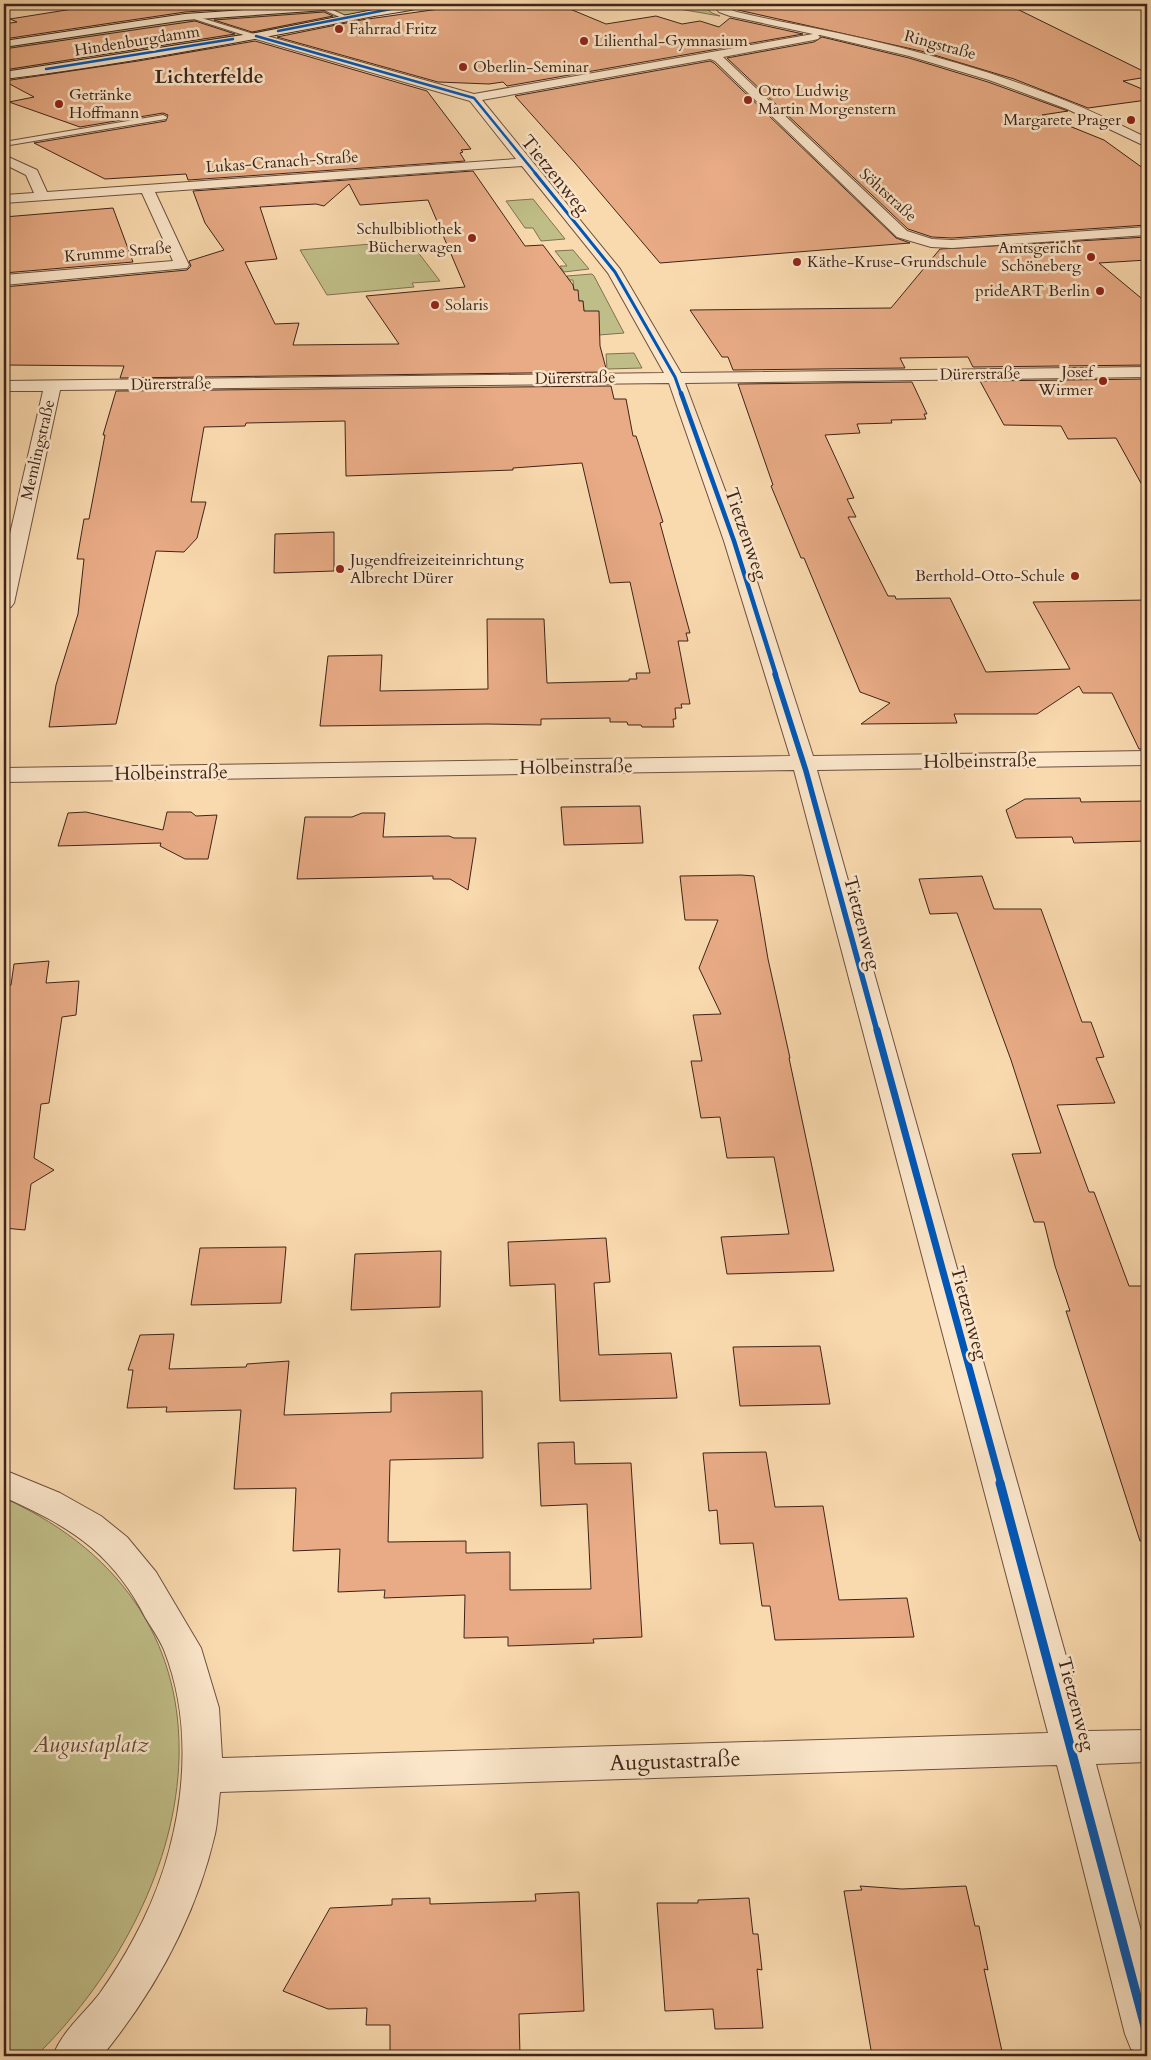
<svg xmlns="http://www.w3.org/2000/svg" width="1151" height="2060" font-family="Cardo,serif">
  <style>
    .green { fill: #c0be88; stroke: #7f7151 }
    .building { fill: #e8ab85; stroke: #3e241a; fill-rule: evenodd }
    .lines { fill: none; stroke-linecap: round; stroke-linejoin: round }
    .service-casing { stroke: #6d513f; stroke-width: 2 }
    .minor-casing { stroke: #6d513f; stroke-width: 2 }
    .secondary-casing { stroke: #3e241a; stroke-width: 2 }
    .service { fill: #fbe6ca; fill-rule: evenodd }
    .minor { fill: #fbe6ca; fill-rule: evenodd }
    .secondary { fill: #fbe6ca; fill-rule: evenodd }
    .cycleway-far5-casing { stroke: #fbe6ca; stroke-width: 4 }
    .cycleway-far4-casing { stroke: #fbe6ca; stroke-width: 5 }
    .cycleway-far3-casing { stroke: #fbe6ca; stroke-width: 6 }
    .cycleway-far2-casing { stroke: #fbe6ca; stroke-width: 8 }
    .cycleway-far1-casing { stroke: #fbe6ca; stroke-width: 10 }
    .cycleway-casing { stroke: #fbe6ca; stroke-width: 12 }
    .cycleway-far5 { stroke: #0057b8; stroke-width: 2.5 }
    .cycleway-far4 { stroke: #0057b8; stroke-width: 3 }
    .cycleway-far3 { stroke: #0057b8; stroke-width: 4.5 }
    .cycleway-far2 { stroke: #0057b8; stroke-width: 5.5 }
    .cycleway-far1 { stroke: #0057b8; stroke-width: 7 }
    .cycleway { stroke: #0057b8; stroke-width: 9 }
    .poi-dot { fill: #8f2418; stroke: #fbe6ca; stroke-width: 2 }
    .labels { text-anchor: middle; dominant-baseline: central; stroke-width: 5; stroke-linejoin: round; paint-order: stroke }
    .far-poi-label { font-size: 16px; fill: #3e241a; stroke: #fbe6ca; text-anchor: start }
    .far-street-label { font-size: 16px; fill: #3e241a; stroke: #fbe6ca }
    .street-label { font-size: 19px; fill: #3e241a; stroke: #fbe6ca }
    .far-district-label { font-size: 20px; font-weight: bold; fill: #3e241a; stroke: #fbe6ca }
    .near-park-label { font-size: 22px; font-style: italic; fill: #5e4a36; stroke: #fbe6ca }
    .near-street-label { font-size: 22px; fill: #3e241a; stroke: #fbe6ca }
  </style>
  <rect width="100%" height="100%" fill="#f9d9ae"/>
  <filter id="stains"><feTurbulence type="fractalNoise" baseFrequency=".004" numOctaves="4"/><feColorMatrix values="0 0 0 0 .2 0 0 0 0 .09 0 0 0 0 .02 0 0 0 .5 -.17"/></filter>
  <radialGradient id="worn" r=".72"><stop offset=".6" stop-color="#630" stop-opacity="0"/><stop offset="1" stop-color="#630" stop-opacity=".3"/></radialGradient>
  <path class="green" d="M395 4H409L257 32 4 73V47L174 21Z
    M650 4H701L712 13 720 16Z
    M533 199 565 239 541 241 533 228H525L506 201Z
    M383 243 388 249 414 247 440 281 412 283 414 287 327 295 300 250Z
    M573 250 589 269 564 272 560 266H567L555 251Z
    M592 274 594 276 624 333 599 335 584 311 583 301H579L574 290 573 280H569L567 276Z
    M634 353 642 368 607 369 606 354Z
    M4 1498C259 1613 205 1890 36 2056H4Z"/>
  <path class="building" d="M104 4H311L185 12 4 39V24L17 22 10 19Z
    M509 4H558L606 24 656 16 682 24 700 21 719 27 730 18 803 34 507 86 503 82 489 84 438 82 277 37 361 20 439 9Z
    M746 4H915L917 7 1011 6 1147 73V77L1123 81 1147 91V100L1088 108 1014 79 921 51 738 10Z
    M324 12 333 16 252 32 214 20Z
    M195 21 235 34 4 70V49Z
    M822 37 909 58 988 82 1068 111 1042 115 1104 140 1147 171V225L952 238 932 237 908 229 727 58 814 42Z
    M255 41 427 91 471 149 461 150 463 152 460 153 465 161 188 180 186 174 105 179 34 143 166 121 168 115 163 113 80 127 9 102 34 97 4 81 138 61Z
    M710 61 714 63 896 238 910 243 660 263 575 163 515 96Z
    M473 171 525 246 543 245 573 285 574 290H578L579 301H583L584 311H599L600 346 607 372 120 378 124 366 4 365V287L187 270 191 266 189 261 224 250 205 223 193 191ZM349 184 360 205 428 200 465 287 366 296 399 344 293 345 299 323 275 324 245 262 277 259 260 207 316 204 324 206Z
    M113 208 133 262 4 273V217Z
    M1147 237V260L1099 263 1147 303V365L973 367 968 357 900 358 905 368 733 370 728 357H722L690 310 891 308 940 249Z
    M1147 379V494L1116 438 1068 439 1061 426 1004 425 980 381Z
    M912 382 927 414H924L926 419 891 420 892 423 857 424 860 433 825 435 854 498 847 499 856 517H848L888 596H895L896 599 950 598 986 672 1070 669 1033 602 1147 600V749H1139L1112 693H1083L1079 686 1037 714H954L957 723 861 724 890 703 860 692 804 558H801L771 486 773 485 738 384Z
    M611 386 614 399H626L633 436H636L638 442 663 522 660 523 690 633H686L688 641H678L690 704H681L682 708H675L676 719H673L674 727H642L641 725H628L627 722H610V718L541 719V725L487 724 320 726 328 656 382 655 380 691 488 689 487 619H544L547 683 629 681V679H637L636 673H650L630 582 610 583 582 463 513 468V470L346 476 345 421 246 423 245 426 204 427 191 502H206L197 538 184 552 156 551 116 724 49 727 56 685 78 614 84 559H77L84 519H89L105 435H103L116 391Z
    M334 532V571L274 573 275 534Z
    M1080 798 1081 802 1147 801V841L1074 843 1072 837 1016 838 1006 810 1025 799Z
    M640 806 643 843 564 845 561 807Z
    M86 812 163 830 167 812H191L196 816 217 815 208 859H185L160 846 161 843 58 846 68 813Z
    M362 813H385L383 837 449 836 454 838H476L468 890 450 879H433V876L297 879 305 817H352Z
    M741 875 754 876 768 959 790 1058H789L834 1271 727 1274 721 1237 789 1234 774 1157 727 1158 720 1117 701 1118 691 1061H702L693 1015 721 1014 699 968 718 920H685L680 876Z
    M982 876 994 909H1041L1082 1022H1091L1104 1057 1096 1058 1115 1103 1057 1105 1089 1192H1094L1129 1286H1147V1540L1140 1541 1066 1311H1070L1055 1266 1044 1222H1034L1012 1154 1041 1153 1011 1060 957 913 930 914 919 879Z
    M49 961 46 983 79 981 76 1015 62 1017 49 1103 41 1104 34 1158 54 1170 31 1184 25 1230 4 1228V1014L8 986 11 985 14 964Z
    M606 1238 610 1282 594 1283 599 1355 671 1353 677 1398 560 1401 555 1284 510 1286 508 1242Z
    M286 1247 281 1303 191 1305 200 1248Z
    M441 1251 440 1307 351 1310 355 1254Z
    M174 1334 169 1369 246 1367 247 1364 289 1361 284 1415 391 1412V1393L482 1391 483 1458 390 1460 388 1542 466 1541V1553L510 1552V1590L591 1589 587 1504 541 1506 538 1443 574 1442 575 1464 631 1463 642 1637 593 1639 594 1643 508 1646V1637L464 1638 465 1595 384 1598 385 1590 338 1592 340 1549 293 1551 296 1488 234 1489 241 1410 166 1412 167 1407 127 1408 133 1370H128L140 1335Z
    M820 1346 830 1404 740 1406 733 1347Z
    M766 1452 775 1507 823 1506 839 1600 907 1598 914 1637 775 1640 770 1606H762L753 1543 720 1544 717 1510 709 1511 703 1453Z
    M860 1886 902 1889 966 1886 975 1926H979L988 1970 984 1969 1003 2056H872L844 1891 862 1890Z
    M579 1892 584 2011 519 2014 520 2056H390V2025H366L367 2008 328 2009 283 1991 330 1908 392 1905V1899L430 1898V1904L536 1901 535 1894Z
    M749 1898 753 1934H758L762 1970 757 1969 763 2028 715 2029 713 2009 665 2011 657 1903H698V1900Z"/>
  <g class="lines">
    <defs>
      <path id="service" d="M324 6 348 17 349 18 344 19 322 9 321 8Z
        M191 16H195L260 36 253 38 191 18Z
        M163 115 167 117 166 119 4 146V142Z"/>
      <path id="minor" d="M713 4C723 4 727 9 737 12 750 15 764 18 778 21 906 45 1031 78 1147 138V147L1067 109 989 80 909 56 820 35H818L820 37 818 39 814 40 723 57 907 231 932 239 952 240 1147 227V235L952 248 931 247 897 237 715 61 710 59 482 100 620 269 681 373 1147 367V377L685 383 744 541 813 756 1147 751V765L817 770 1087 1731 1147 1730V1762L1096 1764 1147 1953V2055L1131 2049 1125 2034 1057 1765 220 1792C218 1806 218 1821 215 1834 196 1916 155 1991 102 2056H53C62 2031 84 2014 100 1993 112 1976 124 1957 134 1938 180 1854 200 1741 164 1650 159 1638 151 1627 145 1617 132 1591 114 1567 92 1548 66 1526 35 1511 4 1497V1470L60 1493 101 1516 127 1537 156 1572 201 1648 219 1708 222 1758 1048 1733 794 770 4 782V768L790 756 724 541 669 383 60 390 14 603 11 607 4 609V560L43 391H4V381L664 373 608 273 522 166 155 192 189 265 187 268 4 285V275L173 261 142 193 4 203V195L34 193 26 175 4 164V155L37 170 47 192 516 159 470 101 252 38 250 36 256 33 260 34 474 94 813 34 730 16 719 12Z"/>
      <path id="secondary" d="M404 4H432C427 9 370 16 359 19 241 42 123 64 4 79V72L256 33Z
        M321 5 325 6 326 8 325 10 185 20 4 47V41L185 14Z"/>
    </defs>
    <use href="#service" class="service-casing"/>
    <use href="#minor" class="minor-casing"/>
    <use href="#secondary" class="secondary-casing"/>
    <use href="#service" class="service"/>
    <use href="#minor" class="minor"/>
    <use href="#secondary" class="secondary"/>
    <defs>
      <path id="cycleway-far5" d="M278 31 396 8 427 4
        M256 36 474 98 536 174
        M46 69 233 39"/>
      <path id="cycleway-far4" d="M535 173 615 272 675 377 681 394"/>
      <path id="cycleway-far3" d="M681 393 734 541 776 675"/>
      <path id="cycleway-far2" d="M775 674 806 771 877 1031"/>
      <path id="cycleway-far1" d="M877 1030 1001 1484"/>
      <path id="cycleway" d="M1000 1483 1147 2034"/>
    </defs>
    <use href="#cycleway-far5" class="cycleway-far5-casing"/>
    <use href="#cycleway-far4" class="cycleway-far4-casing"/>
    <use href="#cycleway-far3" class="cycleway-far3-casing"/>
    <use href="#cycleway-far2" class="cycleway-far2-casing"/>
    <use href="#cycleway-far1" class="cycleway-far1-casing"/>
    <use href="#cycleway" class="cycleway-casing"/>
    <use href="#cycleway-far5" class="cycleway-far5"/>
    <use href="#cycleway-far4" class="cycleway-far4"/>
    <use href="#cycleway-far3" class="cycleway-far3"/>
    <use href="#cycleway-far2" class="cycleway-far2"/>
    <use href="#cycleway-far1" class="cycleway-far1"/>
    <use href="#cycleway" class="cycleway"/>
  </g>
  <g class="poi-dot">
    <circle cx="339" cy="29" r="5"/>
    <circle cx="584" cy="41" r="5"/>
    <circle cx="463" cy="67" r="5"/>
    <circle cx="748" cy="100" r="5"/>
    <circle cx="59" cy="104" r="5"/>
    <circle cx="1131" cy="120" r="5"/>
    <circle cx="472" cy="238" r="5"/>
    <circle cx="1091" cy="257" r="5"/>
    <circle cx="797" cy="262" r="5"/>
    <circle cx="1100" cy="291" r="5"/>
    <circle cx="435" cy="305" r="5"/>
    <circle cx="1103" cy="381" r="5"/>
    <circle cx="340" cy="569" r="5"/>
    <circle cx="1075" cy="576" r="5"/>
  </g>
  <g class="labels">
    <g class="far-poi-label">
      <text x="349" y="29">Fahrrad Fritz</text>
      <text x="594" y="41">Lilienthal-Gymnasium</text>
      <text x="473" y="67">Oberlin-Seminar</text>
      <text x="758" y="91">Otto Ludwig<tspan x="758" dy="18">Martin Morgenstern</tspan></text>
      <text x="69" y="95">Getränke<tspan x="69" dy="18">Hoffmann</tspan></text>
      <text x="1121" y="120" text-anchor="end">Margarete Prager</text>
      <text x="462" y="229" text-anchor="end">Schulbibliothek<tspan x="462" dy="18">Bücherwagen</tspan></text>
      <text x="1081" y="248" text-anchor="end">Amtsgericht<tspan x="1081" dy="18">Schöneberg</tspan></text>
      <text x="807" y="262">Käthe-Kruse-Grundschule</text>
      <text x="1090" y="291" text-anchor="end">prideART Berlin</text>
      <text x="445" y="305">Solaris</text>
      <text x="1093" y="372" text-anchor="end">Josef<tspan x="1093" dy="18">Wirmer</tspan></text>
      <text x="350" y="560">Jugendfreizeiteinrichtung<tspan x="350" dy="18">Albrecht Dürer</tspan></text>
      <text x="1065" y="576" text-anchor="end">Berthold-Otto-Schule</text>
    </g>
    <g class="far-street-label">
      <text transform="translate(137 41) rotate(-9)">Hindenburgdamm</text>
      <text transform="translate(940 45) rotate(15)">Ringstraße</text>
      <text transform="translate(282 162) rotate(-4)">Lukas-Cranach-Straße</text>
      <text transform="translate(888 195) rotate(42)">Söhtstraße</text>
      <text transform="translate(118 252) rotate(-5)">Krumme Straße</text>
      <text transform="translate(980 374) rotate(-1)">Dürerstraße</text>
      <text transform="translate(575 378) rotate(-1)">Dürerstraße</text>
      <text transform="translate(171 384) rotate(-1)">Dürerstraße</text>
      <text transform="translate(38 450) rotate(-77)">Memlingstraße</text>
    </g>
    <g class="street-label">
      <text transform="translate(555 175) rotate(51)">Tietzenweg</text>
      <text transform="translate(746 534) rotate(71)">Tietzenweg</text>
      <text transform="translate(980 761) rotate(-1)">Holbeinstraße</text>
      <text transform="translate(576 767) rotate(-1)">Holbeinstraße</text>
      <text transform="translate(171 773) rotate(-1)">Holbeinstraße</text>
      <text transform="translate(862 923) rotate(75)">Tietzenweg</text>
      <text transform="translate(969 1313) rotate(75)">Tietzenweg</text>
      <text transform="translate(1076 1704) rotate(75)">Tietzenweg</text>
    </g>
    <g class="far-district-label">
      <text x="209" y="76">Lichterfelde</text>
    </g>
    <g class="near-park-label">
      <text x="91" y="1745">Augustaplatz</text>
    </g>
    <g class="near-street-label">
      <text transform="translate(675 1761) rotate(-2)">Augustastraße</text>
    </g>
  </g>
  <rect width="1151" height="2060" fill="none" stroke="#f9d9ae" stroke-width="20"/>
  <rect x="5" y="5" width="1141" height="2050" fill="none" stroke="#3e241a" stroke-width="2.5"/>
  <rect x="10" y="10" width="1131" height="2040" fill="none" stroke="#3e241a"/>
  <rect width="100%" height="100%" filter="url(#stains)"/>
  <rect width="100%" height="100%" fill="url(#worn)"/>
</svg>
